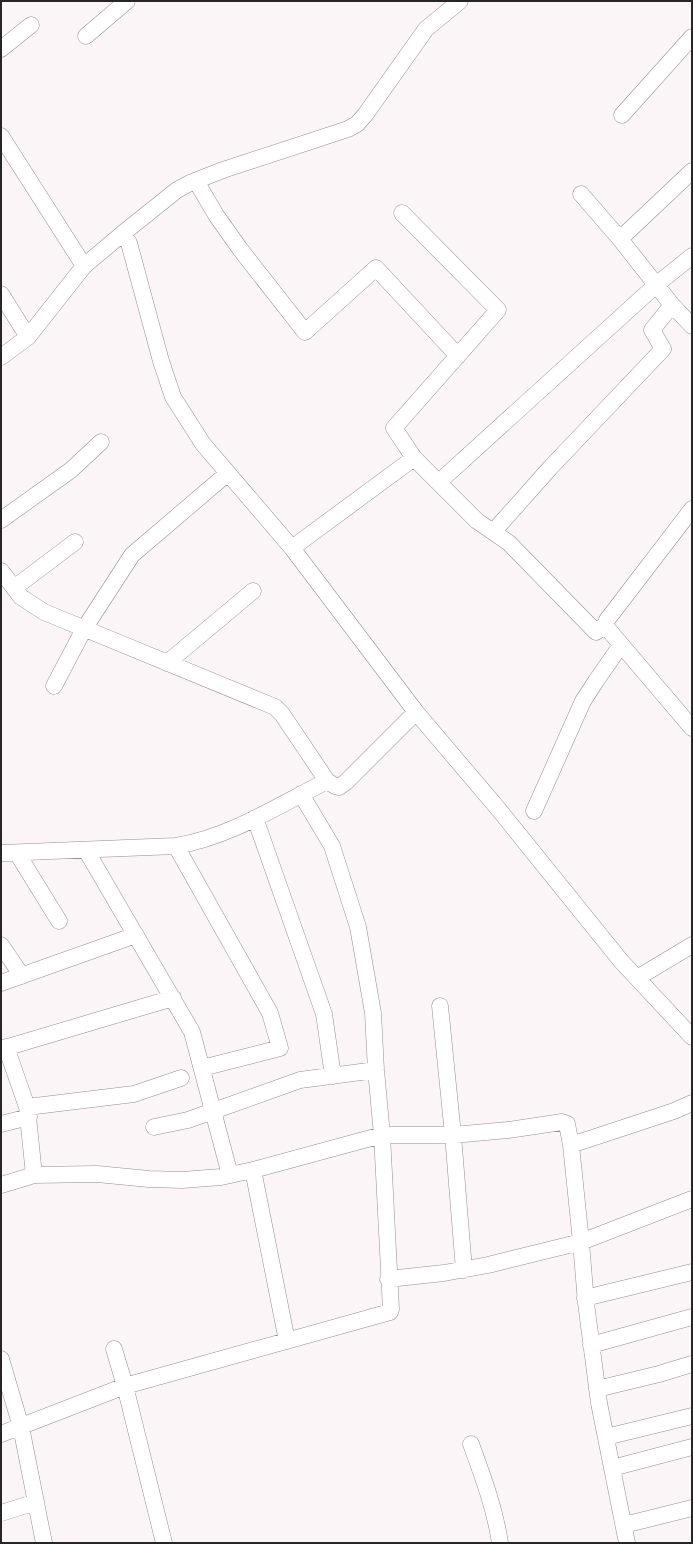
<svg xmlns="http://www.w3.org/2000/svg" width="693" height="1544" font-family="Inter,sans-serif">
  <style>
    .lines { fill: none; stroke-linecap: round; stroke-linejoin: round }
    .minor-casing { stroke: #948e90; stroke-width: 17 }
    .minor { stroke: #fff; stroke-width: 16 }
  </style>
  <rect width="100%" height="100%" fill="#fcf5f8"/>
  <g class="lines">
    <defs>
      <path id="minor" d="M86 36 127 1
        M1 49 31 25
        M622 115 692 37
        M1 136 84 266
        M196 181 216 215 240 249 305 332 376 268 458 356
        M581 194 620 239 672 305 692 326
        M402 213 498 310 394 428 414 458
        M122 234 129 243 161 361 173 397 203 444 292 548 416 712 500 811 621 961 692 1037
        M620 239 692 171
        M1 294 28 337
        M1 357 28 337 84 266 122 234 177 190 190 183 223 170 348 129 357 124 365 115 426 29 460 1
        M439 482 656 285 692 256
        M1 520 71 470 101 442
        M493 532 550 468 663 349 652 330 672 305
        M292 548 414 458 477 521 509 543 596 632 606 624 607 620 692 509
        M1 571 21 597 44 612 275 707 282 714 327 781 335 786 339 787 346 782 416 712
        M14 588 75 542
        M606 624 607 628 692 728
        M167 663 253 591
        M54 686 84 629 132 555 228 473
        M534 811 583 701 596 681 621 645
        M255 818 324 1014 333 1076
        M176 846 270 1013 280 1048 202 1068
        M86 850 192 1032 230 1175
        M1 853 176 846C230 837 279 805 327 781
        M17 853 59 921
        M1 945 22 976
        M637 978 692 945
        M1 983 136 935
        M440 1006 453 1135 464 1270
        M6 1047 27 1107 34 1175
        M1 1049 173 998
        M27 1107 134 1094 181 1078
        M1 1124 29 1117
        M154 1127 188 1120 300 1080 376 1070
        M571 1145 674 1111 692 1103
        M253 1170 287 1341
        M1 1185 34 1175 97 1174 149 1179 182 1180 221 1177 253 1170 382 1135H453L508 1130 562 1122 567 1124 571 1145 581 1242 586 1303 599 1403 627 1543
        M388 1279 444 1273 488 1265 581 1242 692 1199
        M585 1298 692 1272
        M591 1345 692 1317
        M114 1349 125 1386 164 1543
        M1 1359 21 1427 44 1543
        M597 1389 659 1374 692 1364
        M1 1434 125 1386 390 1312 391 1309 382 1135 376 1070 373 1013 358 927 332 846 301 794
        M606 1437 692 1416
        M471 1444C483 1477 495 1509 500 1543
        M612 1468 692 1447
        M1 1513 36 1502
        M624 1525 692 1508"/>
    </defs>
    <use href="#minor" class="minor-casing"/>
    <use href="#minor" class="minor"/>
  </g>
  <rect width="693" height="1544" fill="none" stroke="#272525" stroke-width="4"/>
</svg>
